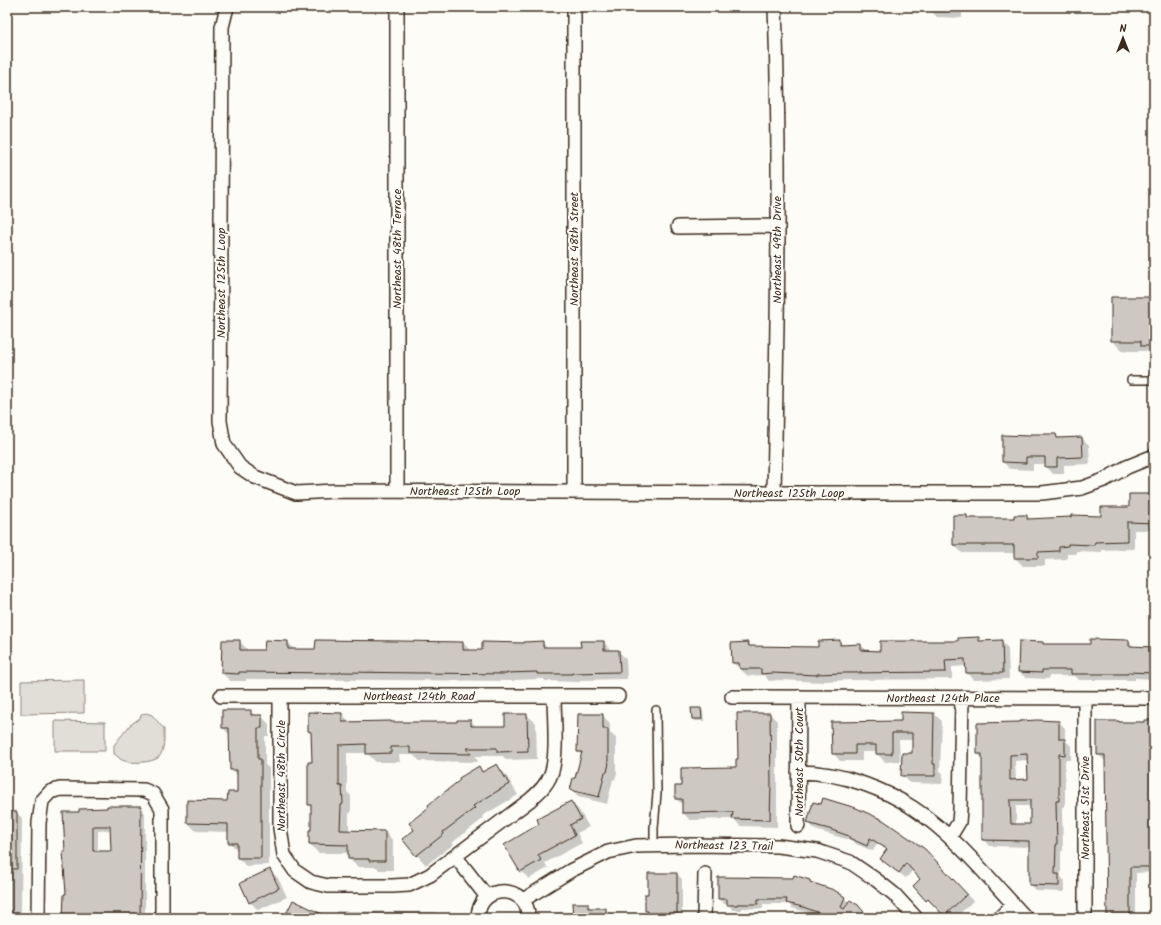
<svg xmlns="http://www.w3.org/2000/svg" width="1161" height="925" font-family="Kalam,sans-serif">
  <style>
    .green { fill: #e1ded7; stroke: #8e847a }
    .shadow { fill: #0003; fill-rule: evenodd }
    .building { fill: #cdc8c2; stroke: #3b2a1e; fill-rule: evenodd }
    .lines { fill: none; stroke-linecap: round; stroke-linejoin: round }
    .lane-casing { stroke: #3b2a1e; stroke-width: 10 }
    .street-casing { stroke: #3b2a1e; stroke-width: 16 }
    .lane { stroke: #fdfcf7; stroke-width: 7 }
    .street { stroke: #fdfcf7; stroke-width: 13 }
    .labels { text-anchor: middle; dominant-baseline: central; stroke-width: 4; stroke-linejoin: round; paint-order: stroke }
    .street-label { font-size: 12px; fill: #3b2a1e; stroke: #fdfcf7 }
  </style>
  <rect width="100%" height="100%" fill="#fdfcf7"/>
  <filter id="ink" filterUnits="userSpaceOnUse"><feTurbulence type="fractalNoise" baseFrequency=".025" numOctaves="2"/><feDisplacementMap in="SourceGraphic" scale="8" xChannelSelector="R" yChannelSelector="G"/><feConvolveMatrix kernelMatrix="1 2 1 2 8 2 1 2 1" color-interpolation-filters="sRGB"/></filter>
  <g filter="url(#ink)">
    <path class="green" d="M84 680V713L21 714V681Z
      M146 713 152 715 164 729C164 737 165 750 159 757 153 763 129 764 122 760 119 759 117 755 114 754V745L130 725 140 718 142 714Z
      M55 721 105 722V751H55Z"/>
    <path class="shadow" d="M929 7H962V18L937 17 929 9Z
      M1154 298V357L1147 351H1122L1112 340Z
      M1056 435 1059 439 1082 438 1089 445 1090 464 1064 465V474H1053L1046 466V464H1033V470L1010 469 1003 462 1031 437Z
      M1154 495V530H1134V549L1102 550V552L1076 551V554H1067V559L1045 560V566H1023L1015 558V553H962L954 545 967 516 970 519H1015L1027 516 1030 520 1102 517 1130 508Z
      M978 638 981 642 1001 641 1008 648 1009 679 974 680 967 673 966 666 952 667V679L851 680 823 681V682L779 680 769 681 764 675 748 676 733 663 748 643 752 647 819 648 839 641 844 646 861 645 867 651 881 652Z
      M239 641 247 649V651H265L288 642 295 650 463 643 471 651H483L525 644 542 642 548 648H582L604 642 611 651H618L626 659 627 679 580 680V682L545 681 544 679 514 680V681L246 679V681H230L222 673Z
      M1129 641 1134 647 1154 648V679L1135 678V680H1079L1075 676H1049V679L1026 678 1019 672 1042 643 1044 645H1091Z
      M701 709 703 711 704 721H695L693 719Z
      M250 711 255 716H261L269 724V736H265V765L269 768V865L246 866 238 858 237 850 229 842V832L196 831 188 823 228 802 238 793V776L231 769 230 735 223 728Z
      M309 713 342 714 351 723H458L471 721 476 727H506V715H527L536 723 537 759 506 760 503 756H475L478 762 420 761 413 755H399L400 762H376L367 753H347V792L351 796V813H349V831L385 832 393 841V870H379L377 867H358L349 859V853H318L310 844 312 831V808L309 805 313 763 312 735 309 731Z
      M738 714H770L777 721V827L740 826 734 819 690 820 683 813V805L676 799 682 787 737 768 739 760Z
      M934 714 942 721 940 771 943 773 942 784 910 783 902 775 913 754V740H899L900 761 885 762 877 754V752H862V761H840L833 753 902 722Z
      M602 715 610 723V733L616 738V771L617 772 615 780 613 779 607 804 579 797 571 789 576 780 582 755 578 752Z
      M1059 722 1065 728V740L1071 746V760H1065V807H1062L1063 851H1061V877L1065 881 1064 892 1036 891 1030 885V847L989 846 983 839V759L978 754ZM1028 760 1029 780 1016 781 1015 761ZM1016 806H1031V825H1016Z
      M1119 722 1120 723 1154 722V872L1136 873V918H1108L1106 760H1104L1098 754Z
      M497 765 506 775 518 795 482 816 484 818 452 843 454 844 426 865 417 855 416 830 479 767 484 773Z
      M571 802 579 810 589 827 577 833 582 843 545 863 548 868 529 879 521 871 505 846 541 824Z
      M813 803 931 857 973 901 955 918H948L935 905 934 906 914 886 922 880 913 870 906 878 888 865 881 859 887 851 877 843 873 851 856 844 853 841 815 830 809 823Z
      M140 807 145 813V918H64L67 895 66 853 80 813ZM112 830V852H98V831Z
      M7 812 17 813 22 818 21 918H7Z
      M270 870 278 878 287 897 258 910 250 902Z
      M677 874 682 879V918H649V913L646 910 649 895Z
      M810 881 813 884 844 898 869 918H826L792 908 789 904H763V909L742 908V910H733L728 904H724L719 899Z
      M587 904 592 909H605L611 914V917L615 918H551V913L574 912Z
      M336 911 435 912 441 918H336Z
      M1151 915H1154V918H1151Z"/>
    <path class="building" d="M1111 297H1154V346H1141V341H1111Z
      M1030 434H1056L1057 438 1082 437 1083 457 1057 458V467H1045V457H1026V463L1002 462V435L1030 436Z
      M1129 494H1154V523L1127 522V541L1095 542 1094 545 1068 544V546L1059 547V551L1038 552V558H1014V545H953V515H967V518H1014V515H1027V519L1071 517V515L1101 516V507H1129Z
      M979 637V641L1002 640 1003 673H966L965 659 945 660 946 672 844 673 817 674V675L772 673 761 674V669H740L739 663H732L731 643 748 642 749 646 818 647V641L840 640V645L861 644V650L880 651V641H958V638Z
      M1090 639 1129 640V646L1154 647V673L1128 672V674H1071V670H1042V673L1018 672 1019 641 1043 642V644H1090Z
      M222 640H240V650H264L265 640 288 641V649H315L316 640 400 641 463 642V650H482V642L524 643V642L543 641V647H581L580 641H604V650H619L620 672 572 673V674H537V672L507 673V674L340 672V673L239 672V674L221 673Z
      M691 708H701L702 719H692Z
      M222 710H251V715H262V728H258V759H261V858H237V843H228V824L187 823V800L227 801 228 792H237V770H230L229 728H222Z
      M308 712 342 713V722L391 721V722H457V720H471V726H505V714H527L528 751 497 752V748H467L471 754 410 753V747H391V753L366 754V744L339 745V786H342L343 804 341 805 340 830 385 831V861H369V859H348V845L309 844V830H311V805H308V762H312L311 732 308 731Z
      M901 712 934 713 933 764H935V776H901L902 753H912V733H892V754H876V745H855V754H832L831 722 901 721Z
      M737 713H770L771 784 770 820 732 819 733 812 682 813V799H675V786H681V768L736 767V759H738Z
      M578 714H603V729H608V762L609 763 607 772H605L599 797 570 790 573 778H575L582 752H577Z
      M1037 720 1059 721V739H1065V755L1059 754V801H1056L1057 845H1056L1055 874H1059V886L1029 885V841L982 840V754H977V723L1020 722V721ZM1027 754 1028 779 1010 780V755ZM1010 800H1030V824H1011Z
      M1144 720H1154V867H1130V918H1107L1105 755H1097V721H1119V722H1144Z
      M497 764 509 784 473 806 475 808 443 832 444 834 416 856 402 839 414 830 409 823 429 807 428 805 460 780 459 778 479 766 482 772Z
      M823 798 856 808 883 820 925 849 967 894 944 916 928 899 926 901 913 886 920 879 906 863 899 873 880 859 887 849 870 838 867 846 849 838V836L829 829 807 823 813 802 821 804Z
      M571 801 581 819 570 825 575 835 538 855 541 860 520 872 504 845 539 824 537 819Z
      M107 806H141L140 918H63L64 894H66L63 852H65L63 812H79V809L107 808ZM93 826H110L111 851H93Z
      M7 811 17 812V869H7Z
      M270 869 279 888 249 903 240 883Z
      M648 873H677V918H648V911H645V894H648Z
      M794 875 810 880V882L834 890 845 897 841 907 844 909 850 900 858 905 869 918H833L803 907 786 903 787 899H758V904H737V905H727V899H718V877L793 878Z
      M293 900 330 918H284Z
      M572 903H588V908H606V918H573Z"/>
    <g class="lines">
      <defs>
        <path id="lane" d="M1131 380H1154
          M654 846V828L657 793 656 710"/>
        <path id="street" d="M227 7 222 27 220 421 224 444 240 467 255 477 296 493 335 491 774 493H1042L1082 488 1104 480 1127 467 1154 456
          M397 7V491
          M574 7V491
          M678 227 778 226
          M774 493C777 331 781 169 775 7
          M221 696H618
          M280 696V828L284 855 295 871 311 882 328 886H392L409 885 430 875 530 800C538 793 547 785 551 774 558 756 554 717 554 696
          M732 697 1154 698
          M1085 698V918
          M798 772C822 772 842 776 864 784 881 790 898 798 913 808 957 837 990 880 1026 918
          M798 826 799 697
          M950 837 959 822 960 810 962 698
          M455 856 487 897
          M523 900 570 871 608 852 636 846 690 845 778 846 817 851 850 862 875 879 894 894 916 918
          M38 918 39 823 42 801 50 792 60 789 144 790 153 794 162 809V918
          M478 918C478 882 530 884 528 918
          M704 918 705 874
          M999 918 1013 905"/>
      </defs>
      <use href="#lane" class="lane-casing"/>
      <use href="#street" class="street-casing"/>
      <use href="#lane" class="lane"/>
      <use href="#street" class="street"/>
    </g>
  </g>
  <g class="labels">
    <g class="street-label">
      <text transform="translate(397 249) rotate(-90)">Northeast 48th Terrace</text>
      <text transform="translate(574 249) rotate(-90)">Northeast 48th Street</text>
      <text transform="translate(777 250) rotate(-90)">Northeast 49th Drive</text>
      <text transform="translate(221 283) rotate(-90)">Northeast 125th Loop</text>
      <text x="465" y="491">Northeast 125th Loop</text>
      <text x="789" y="493">Northeast 125th Loop</text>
      <text x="419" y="696">Northeast 124th Road</text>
      <text x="943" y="698">Northeast 124th Place</text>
      <text transform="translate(799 762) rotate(-90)">Northeast 50th Court</text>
      <text transform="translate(281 776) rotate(-90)">Northeast 48th Circle</text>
      <text transform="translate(1085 808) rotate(-90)">Northeast 51st Drive</text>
      <text transform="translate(724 846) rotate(1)">Northeast 123 Trail</text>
    </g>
  </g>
  <rect width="1161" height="925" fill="none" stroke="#fdfcf7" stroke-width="24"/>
  <rect x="12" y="12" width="1137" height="901" fill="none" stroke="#3b2a1e" stroke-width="1.5" filter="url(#ink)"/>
  <g transform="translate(1123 38)" stroke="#fdfcf7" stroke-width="3" paint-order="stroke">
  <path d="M0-3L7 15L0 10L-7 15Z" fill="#3b2a1e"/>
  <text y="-6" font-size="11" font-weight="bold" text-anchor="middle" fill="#3b2a1e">N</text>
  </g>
</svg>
